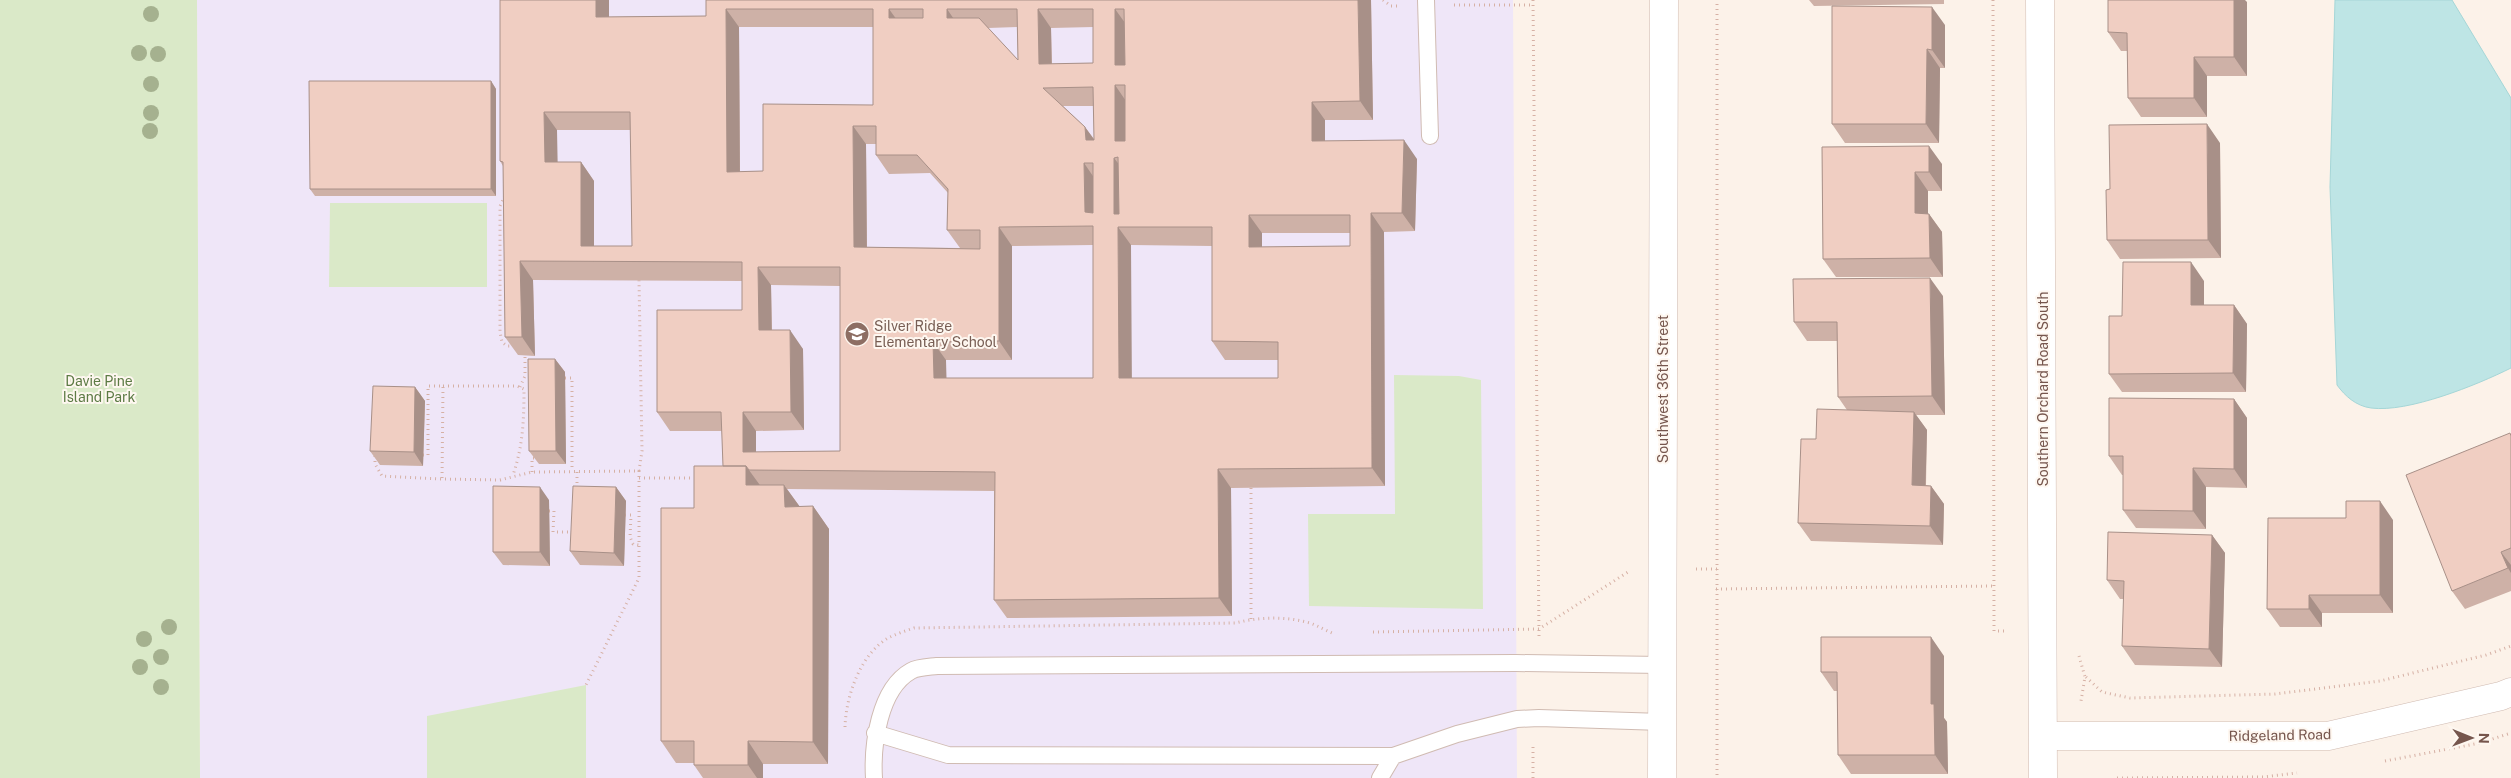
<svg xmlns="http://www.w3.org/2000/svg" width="2511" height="778" font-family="'Public Sans',sans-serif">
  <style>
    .education { fill: #efe6f8 }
    .green { fill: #dae9c8 }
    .water { fill: #bee5e5; stroke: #a5d6d7 }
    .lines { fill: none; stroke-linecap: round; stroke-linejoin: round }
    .lane-casing { stroke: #d0bbb2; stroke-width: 18 }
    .street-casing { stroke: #d0bbb2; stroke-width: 29 }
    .path { stroke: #d6b1a5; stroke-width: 3; stroke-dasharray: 1 4; stroke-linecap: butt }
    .lane { stroke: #fff; stroke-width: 16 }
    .street { stroke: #fff; stroke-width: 28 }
    .tree { fill: #a5b18f }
    .wall { fill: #ceb1a7; fill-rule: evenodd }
    .shaded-wall { fill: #a89088 }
    .building { fill: #f0cec2; stroke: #a89088; fill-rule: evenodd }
    .labels { text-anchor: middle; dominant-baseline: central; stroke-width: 4; stroke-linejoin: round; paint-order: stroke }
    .education-label { font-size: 14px; fill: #785e54; stroke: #fef7f0; text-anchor: start }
    .park-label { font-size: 14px; fill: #5d7b45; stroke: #fef7f0 }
    .street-label { font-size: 14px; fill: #76564d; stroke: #fef7f0 }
  </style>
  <rect width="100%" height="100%" fill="#fcf2e9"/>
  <path class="education" d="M197 0H1513L1517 778H200Z"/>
  <path class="green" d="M0 0H197L200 778H0Z
    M330 203H487V287H329Z
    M1394 375 1459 376 1481 380 1483 609 1309 606 1308 514H1395Z
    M586 685V778H427V716Z"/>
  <path class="water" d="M2335 0H2452L2511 98V368C2477 385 2408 413 2371 408 2356 406 2345 396 2337 385L2330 187Z"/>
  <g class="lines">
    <defs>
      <path id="lane" d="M1426 0 1430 136
        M875 733 948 755 1393 756 1457 734 1517 719 1539 718 1662 722
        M874 778C872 745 879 689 911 671 918 667 929 667 937 666L1516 663 1662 665
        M1380 778 1393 756"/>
      <path id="street" d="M2040 0 2043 778
        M2044 736H2328L2501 696 2511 692
        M1662 778 1664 0"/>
    </defs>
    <use href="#lane" class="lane-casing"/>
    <use href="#street" class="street-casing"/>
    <path class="path" d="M1383 0 1391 6H1398
      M1533 0 1539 636
      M1993 0 1994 631H2007
      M1454 5H1533
      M505 196 500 206V332L502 342 507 346H515
      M565 378H572V471
      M443 386H517L524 389C524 419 523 446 513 475
      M520 387 525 376V355
      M423 455H428V386H443L442 479 500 480 532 472 639 471V578L586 685
      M375 456V464L382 476 442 479
      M639 471 642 451 639 280
      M532 472V458H538
      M639 478H696
      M577 488V472
      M549 511H554L553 532H575
      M625 515H631L630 537 633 544 639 545
      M1696 569H1717V0
      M1717 569V778
      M1716 589 1994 586
      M1251 619V487
      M1373 632 1539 629 1628 572
      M2079 656 2085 677 2081 701
      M2086 677 2102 692 2130 698 2275 694 2380 681 2486 655 2511 646
      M845 727C846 696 860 655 888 638 896 634 905 631 914 628L1235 623C1259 617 1286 616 1310 623 1318 626 1325 630 1332 633
      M2385 761 2480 743 2511 733
      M1533 778V746
      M2117 778 2263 777 2297 773"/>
    <use href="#lane" class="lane"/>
    <use href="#street" class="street"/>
  </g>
  <g class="tree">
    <circle cx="151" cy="14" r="8"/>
    <circle cx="139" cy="53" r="8"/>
    <circle cx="158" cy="54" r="8"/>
    <circle cx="151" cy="84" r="8"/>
    <circle cx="151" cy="113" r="8"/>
    <circle cx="150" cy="131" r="8"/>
    <circle cx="169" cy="627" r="8"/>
    <circle cx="144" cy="639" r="8"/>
    <circle cx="161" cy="657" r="8"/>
    <circle cx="140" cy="667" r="8"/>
    <circle cx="161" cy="687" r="8"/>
  </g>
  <path class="wall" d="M609 0V17L706 16V0H1371L1373 120H1325V141L1417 159 1415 231 1384 232 1385 486 1231 488 1232 616 1007 618 994 600V491L787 489 800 507 813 506 829 529 828 764H763V778H703L694 765V763H676L661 741 694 508 723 466 722 431H670L657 412 742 310V281L533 280 535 356 518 355 505 337 503 166 500 161ZM739 27H873V105L763 171 740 172ZM1017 27 1018 60 988 28ZM1093 27V63L1052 64 1051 28ZM1063 106H1094V139L1085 127ZM557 130H631L632 246H594V181L581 162H557ZM866 144H876V155L889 174 930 173 948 193 947 230 960 248 867 247ZM1262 233H1350V246L1262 247ZM1093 245V378H946V360H1012V246ZM1131 245 1212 246V341L1225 360H1278V378H1131ZM771 285 840 286V451L756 452V431L804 430 803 349 772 330Z
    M1809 0H1944V4L1814 6Z
    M2247 2V76H2207V117H2141L2128 98 2127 51H2121L2108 32Z
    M1945 25V68H1940L1939 143H1845L1832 124Z
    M491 81 496 89V196H315L310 189Z
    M2220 143 2221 258 2120 259 2107 240Z
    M1822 147 1942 164V191H1928V214H1929L1942 232 1943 277H1836L1823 259Z
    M2204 281V305H2234L2247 324 2246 392H2122L2109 374 2122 316Z
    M1943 296 1945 415H1916L1927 430 1926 485 1931 486 1944 504 1943 545 1811 541 1798 523 1816 439 1847 410 1838 397V341H1807L1794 322Z
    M555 359 565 372 566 464H539L529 451Z
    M415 387 425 401 423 466 380 465 370 451Z
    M2234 399 2247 418V488L2206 487V529L2136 528 2123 510V475H2122L2109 456Z
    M2511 435V591L2465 609 2452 591Z
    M616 487 626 501 624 566 580 565 570 551Z
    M549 500 550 566 503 565 493 552Z
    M2393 520V613H2322V627H2280L2267 609Z
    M2212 535 2225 553 2222 667 2135 665 2122 646 2124 599H2120L2107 580Z
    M1944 656V718L1947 722 1948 774H1851L1838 755 1837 691H1834L1821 672Z"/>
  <path class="shaded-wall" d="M596 0H609V36L596 17Z
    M1358 0H1371L1373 120 1360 101Z
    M2234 0H2245L2247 2V76L2234 57Z
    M1932 7 1945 25V68L1932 50Z
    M726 9 739 27 740 190 727 172Z
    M889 9 902 27 889 18Z
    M947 9 960 28 947 18Z
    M1038 9 1051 28 1052 82 1039 64Z
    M1115 9 1128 27V84L1115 65Z
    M1927 49 1940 68 1939 143 1926 124Z
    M2194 57 2207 76V117L2194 98Z
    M491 81 496 89V196L491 189Z
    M1115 85 1128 104V160L1115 141Z
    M1312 102 1325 120V160L1312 141Z
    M544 112 557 130 558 181 545 162Z
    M2207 124 2220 143 2221 258 2208 240Z
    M853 126 866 144 867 266 854 247Z
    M1085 127 1098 145 1086 140Z
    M1404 140 1417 159 1415 231 1402 213Z
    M1929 146 1942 164V191L1929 172Z
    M1114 158 1128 176 1127 227 1114 214Z
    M581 162 594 181V262L581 246Z
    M1084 163 1097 182 1098 231 1085 212Z
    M1915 172 1928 191V232L1915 213Z
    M1371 213 1384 232 1385 486 1372 468Z
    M1929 214 1942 232 1943 277 1930 258Z
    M1249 215 1262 233V265L1249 247Z
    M999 227 1012 246V360L999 341Z
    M1118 227 1131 245 1132 397 1119 378Z
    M520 261 533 280 535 356 522 337Z
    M2191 262 2204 281V323L2191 305Z
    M758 267 771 285 772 349 759 330Z
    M1930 278 1943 296 1945 415 1932 396Z
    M2234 305 2247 324 2246 392 2233 373Z
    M790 330 803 349 804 430 791 412Z
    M933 342 946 360 947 397 934 378Z
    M555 359 565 372 566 464 556 451Z
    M415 387 425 401 423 466 414 452Z
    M2234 399 2247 418V488L2234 469Z
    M743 412 756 431V470L743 452Z
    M1914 412 1927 430 1925 503 1912 485Z
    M746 466 762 488 746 485Z
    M2193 468 2206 487V529L2193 511Z
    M1218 469 1231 488 1232 616 1219 598Z
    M784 485 800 507H785Z
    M1931 486 1944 504 1943 545 1930 526Z
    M540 487 549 500 550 566 540 552Z
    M616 487 626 501 624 566 614 553Z
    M2380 501 2393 520V613L2380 595Z
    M813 506 829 529 828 764 813 742Z
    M2212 535 2225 553 2222 667 2209 649Z
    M2501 552 2511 565V573L2508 568Z
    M2309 595 2322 613V627L2309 609Z
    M1931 637 1944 656V718L1947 722 1948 774 1935 755 1931 704Z
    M748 741 763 764V778H757L748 765Z"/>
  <path class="building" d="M500 0H596V17L706 16V0H1358L1360 101 1312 102V141L1404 140 1402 213H1371L1372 468 1218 469 1219 598 994 600 995 472 749 470 746 466H723L721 412H657V310H742V262L520 261 522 337H505L503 162 500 161ZM726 9H873V105L763 104V171L727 172ZM889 9H923V18H889ZM947 9H1017L1018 60 979 18H947ZM1038 9H1093V63L1039 64ZM1115 9H1124L1125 65H1115ZM1115 85H1125V141H1115ZM1093 87 1094 140H1086L1085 127 1043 88ZM544 112H630L632 246H581V162H545ZM853 126H876V155H917L948 189 947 230H980V249L854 247ZM1118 157 1119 214H1114V158ZM1084 163H1093V213L1085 212ZM1249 215H1350V246L1249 247ZM1093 226V378H934L933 342 999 341V227ZM1118 227H1212V341L1278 342V378H1119ZM758 267H840V451L743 452V412H791L790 330H759Z
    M2108 0H2234V57H2194V98H2128L2127 33 2108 32Z
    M1832 6 1932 7V50L1927 49 1926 124H1832Z
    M309 81H491V189H310Z
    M2207 124 2208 240H2107L2106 190 2110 189 2109 125Z
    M1929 146V172H1915V213L1929 214 1930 258 1823 259 1822 147Z
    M2123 262H2191V305H2234L2233 373 2109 374V316H2122Z
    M1930 278 1932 396 1838 397 1837 322H1794L1793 279Z
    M528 359H555L556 451H529Z
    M373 386 415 387 414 452 370 451Z
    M2109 398 2234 399V469L2193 468V511L2123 510V456H2109Z
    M1817 409 1914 412 1912 485 1931 486 1930 526 1798 523 1801 439H1816Z
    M2510 433 2511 436V548L2501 552 2508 568 2452 591 2406 475Z
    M694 466H746V485H784L785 507 813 506V742L748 741V765H694V741H661V508H694Z
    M493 486 540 487V552H493Z
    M573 486 616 487 614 553 570 551Z
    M2346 501H2380V595H2309V609H2267L2268 518H2346Z
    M2108 532 2212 535 2209 649 2122 646 2124 581 2107 580Z
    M1821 637H1931V704H1934L1935 755H1838L1837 672H1821Z"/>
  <defs>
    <symbol id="school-disc" viewBox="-11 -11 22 22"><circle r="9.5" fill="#8d6e63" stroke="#fef7f0"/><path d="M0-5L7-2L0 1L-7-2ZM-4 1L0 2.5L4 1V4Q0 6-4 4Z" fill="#fff"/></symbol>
  </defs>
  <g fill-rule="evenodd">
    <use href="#school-disc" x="843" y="320" width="28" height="28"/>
  </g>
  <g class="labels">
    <g class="education-label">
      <text x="874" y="326">Silver Ridge<tspan x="874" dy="16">Elementary School</tspan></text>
    </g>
    <g class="park-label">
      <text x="99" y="381">Davie Pine<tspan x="99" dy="16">Island Park</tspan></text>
    </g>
    <g class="street-label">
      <text transform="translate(1663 389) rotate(-90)">Southwest 36th Street</text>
      <text transform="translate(2043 389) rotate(-90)">Southern Orchard Road South</text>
      <text transform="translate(2280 735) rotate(-1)">Ridgeland Road</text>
    </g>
  </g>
  <g transform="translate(2471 738) rotate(91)" stroke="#fef7f0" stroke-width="4" paint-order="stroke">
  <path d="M0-4L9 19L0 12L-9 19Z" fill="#76564d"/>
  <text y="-8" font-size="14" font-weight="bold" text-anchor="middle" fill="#76564d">N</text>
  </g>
</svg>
